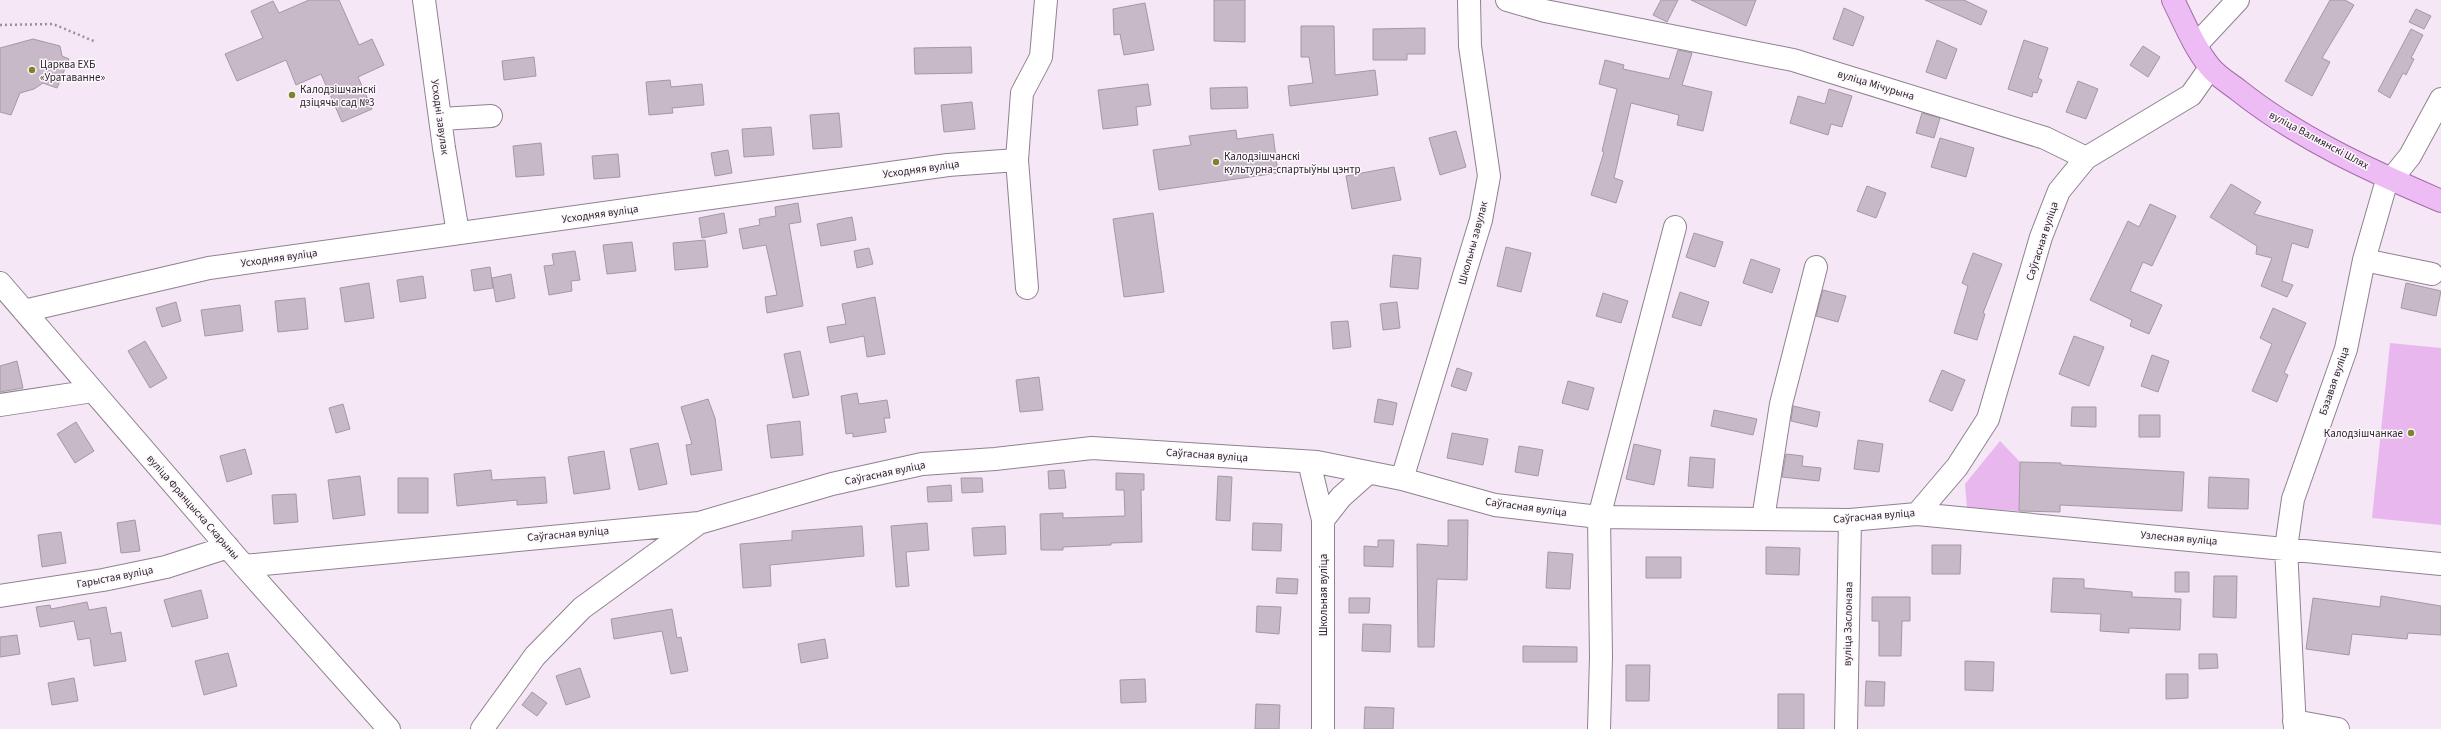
<svg xmlns="http://www.w3.org/2000/svg" width="2441" height="729" font-family="'Source Sans 3',sans-serif">
  <style>
    .green { fill: #e8b7ee }
    .building { fill: #c7b9c8; stroke: #a598a6 }
    .lines { fill: none; stroke-linecap: round; stroke-linejoin: round }
    .minor-casing { stroke: #8f8290; stroke-width: 24 }
    .major-casing { stroke: #a36baa; stroke-width: 24 }
    .path { stroke: #9a909b; stroke-width: 2.5; stroke-dasharray: 2 3; stroke-linecap: butt }
    .minor { stroke: #fff; stroke-width: 22 }
    .major { stroke: #eebcf5; stroke-width: 22 }
    .poi-dot { fill: #7d832e; stroke: #fdf7fd; stroke-width: 1.5 }
    .labels { text-anchor: middle; dominant-baseline: central; stroke-width: 3; stroke-linejoin: round; paint-order: stroke }
    .poi-label { font-size: 11px; fill: #2b262c; stroke: #fdf7fd; text-anchor: start }
    .street-label { font-size: 11px; fill: #2b262c; stroke: #fdf7fd }
  </style>
  <rect width="100%" height="100%" fill="#f5e7f6"/>
  <path class="green" d="M2390 343 2441 348V525L2372 518Z
    M2000 441 2020 462 2019 511 1967 508 1965 484Z"/>
  <path class="building" d="M309 0H339L359 45 372 39 384 65 358 77 372 109 342 122 321 74 296 85 286 60 237 81 225 54 263 38 251 11 273 1 279 13Z
    M1214 0H1245V42L1214 41Z
    M1661 0H1678L1667 22 1653 15Z
    M1691 0H1756L1746 26Z
    M1925 0H1964L1987 11 1981 25Z
    M2330 0H2345L2354 5 2322 58 2330 62 2312 96 2285 81Z
    M1145 3 1154 50 1124 55 1120 34 1114 35 1113 9Z
    M1844 8 1864 17 1853 46 1833 39Z
    M2416 9 2431 16 2424 29 2409 22Z
    M1301 26H1334L1335 75 1375 70 1378 95 1290 106 1288 86 1313 83 1309 57H1301Z
    M1425 28V54H1407V60H1373V29Z
    M2411 29 2423 35 2411 58 2414 59 2406 75 2403 73 2390 98 2378 91Z
    M33 39 60 46 62 56 69 59 57 88 43 83 34 89 20 93 11 115 0 112V48Z
    M1937 40 1957 49 1946 79 1926 72Z
    M2024 40 2048 48 2038 78 2042 80 2037 93 2033 92 2032 97 2008 89Z
    M2143 46 2160 57 2148 77 2130 65Z
    M971 47 972 73 915 74 914 48Z
    M1678 50 1692 53 1682 85 1712 92 1703 131 1677 125 1679 115 1631 103 1614 178 1623 181 1616 203 1591 195 1604 152 1602 151 1617 89 1599 84 1605 60 1624 65 1623 69 1669 79Z
    M534 57 536 76 504 80 502 61Z
    M670 80 671 87 702 84 704 105 672 108 673 113 649 115 646 82Z
    M2078 81 2098 89 2086 119 2066 112Z
    M1148 84 1151 105 1136 107 1138 125 1103 129 1098 90Z
    M1247 87 1248 108 1211 109 1210 88Z
    M1829 89 1852 96 1842 127 1831 124 1828 135 1790 123 1798 96 1825 104Z
    M972 102 975 129 944 132 941 105Z
    M839 113 842 147 813 149 810 115Z
    M1922 113 1940 118 1934 138 1916 133Z
    M771 127 774 155 744 157 742 129Z
    M1236 130 1237 139 1273 134 1278 173 1159 190 1153 150 1191 145 1189 136Z
    M1456 131 1466 167 1440 175 1429 138Z
    M1940 138 1974 148 1966 177 1931 167Z
    M541 143 544 175 516 177 513 146Z
    M728 150 732 173 715 176 711 153Z
    M618 154 620 177 594 179 592 156Z
    M1394 167 1401 200 1352 209 1346 176Z
    M2231 184 2261 202 2254 214 2313 230 2308 248 2292 243 2282 281 2293 285 2287 297 2261 286 2272 258 2256 254 2257 246 2210 217Z
    M1867 186 1886 193 1876 218 1857 211Z
    M798 203 801 222 789 224 803 306 767 313 765 297 777 295 766 245 743 249 739 229 760 225 759 219 776 216 775 207Z
    M2150 204 2176 216 2152 266 2143 262 2130 291 2162 305 2149 334 2130 326 2132 320 2090 300 2128 221 2139 227Z
    M724 213 727 233 702 238 699 218Z
    M1153 213 1164 292 1124 297 1113 219Z
    M852 217 856 240 821 246 817 224Z
    M1694 233 1723 242 1715 267 1686 257Z
    M705 240 708 267 675 270 673 243Z
    M632 242 636 271 607 274 603 245Z
    M1506 247 1531 253 1521 292 1497 286Z
    M869 248 873 264 857 268 854 251Z
    M575 251 580 280 571 281 572 291 549 295 544 266 554 265 552 254Z
    M1973 253 2002 264 1983 313 1985 314 1977 340 1954 333 1968 286 1962 283Z
    M1393 255 1421 258 1418 289 1390 287Z
    M1751 259 1780 269 1772 293 1743 283Z
    M490 267 493 288 474 291 471 270Z
    M511 274 515 298 496 302 492 278Z
    M423 276 426 298 400 302 397 280Z
    M369 283 374 318 345 322 340 288Z
    M2406 283 2441 291 2436 316 2401 308Z
    M1823 290 1846 296 1838 322 1816 316Z
    M1680 292 1709 302 1701 326 1672 317Z
    M1603 293 1628 301 1621 323 1596 316Z
    M875 297 885 354 867 357 864 336 830 343 827 327 846 324 842 304Z
    M305 298 308 329 278 332 275 301Z
    M176 302 181 321 162 327 156 308Z
    M1397 302 1400 328 1383 330 1380 304Z
    M240 305 243 331 205 336 201 310Z
    M2273 308 2306 323 2284 373 2288 375 2277 402 2252 391 2272 344 2260 338Z
    M1348 321 1351 347 1333 349 1331 322Z
    M2074 336 2104 347 2089 386 2059 374Z
    M145 341 167 378 150 388 128 351Z
    M800 351 809 395 793 398 784 354Z
    M2152 355 2169 361 2158 392 2141 386Z
    M17 361 23 388 0 392V366Z
    M1457 368 1472 373 1466 391 1451 386Z
    M1942 370 1965 380 1952 411 1929 401Z
    M1039 377 1043 410 1020 412 1016 380Z
    M1568 381 1594 388 1588 410 1562 403Z
    M857 393 859 404 887 400 890 418H884L886 432 853 437V433L846 434 841 396Z
    M708 399 715 418 722 470 691 475 686 445 692 444 681 407Z
    M1378 399 1397 403 1393 425 1374 422Z
    M343 404 350 429 336 433 329 408Z
    M1793 406 1820 412 1817 427 1791 421Z
    M2072 407H2096V427L2071 426Z
    M1714 410 1757 419 1753 435 1711 426Z
    M2139 415H2160V437H2139Z
    M800 421 803 455 771 458 767 425Z
    M76 422 94 451 75 463 57 434Z
    M1452 433 1488 439 1483 465 1447 458Z
    M1858 440 1883 444 1879 472 1854 469Z
    M658 443 667 484 639 490 630 449Z
    M1634 444 1661 450 1654 485 1626 479Z
    M1519 446 1543 450 1538 476 1515 472Z
    M245 449 252 474 227 482 220 456Z
    M604 451 610 489 574 494 568 457Z
    M1786 454 1803 456 1802 466 1821 468 1819 481 1782 477Z
    M1690 457 1715 459 1713 488 1688 486Z
    M2020 462 2061 463V465L2184 472 2182 511 2060 505V512L2019 511Z
    M491 470 492 480 545 477 547 503 517 505V500L457 506 454 474Z
    M1064 470 1066 488 1049 489 1048 471Z
    M1116 473 1144 474V490H1141L1142 542 1111 543V545L1063 547V550H1041L1040 514 1063 513V518L1125 516 1124 490H1116Z
    M360 476 365 515 333 519 328 480Z
    M1218 476 1232 477 1230 521 1216 520Z
    M2209 477 2249 479 2248 509 2208 508Z
    M398 478H428V513H398Z
    M961 478H982L983 492 962 493Z
    M951 485 952 501 928 502 927 487Z
    M296 494 298 522 274 524 272 495Z
    M135 520 140 551 121 553 117 523Z
    M1448 520H1468L1467 580 1437 579 1434 647H1418L1417 544 1448 546Z
    M927 523 929 550 906 552 909 586 896 587 891 526Z
    M1253 523 1282 524 1281 551 1252 550Z
    M862 526 864 556 770 565 771 586 743 588 740 544 792 540V531Z
    M1005 526 1006 554 974 556 972 528Z
    M61 532 66 563 42 567 38 535Z
    M1378 540H1394L1393 567 1364 566V546L1378 547Z
    M1932 545H1961L1960 574H1932Z
    M1766 547 1800 548 1799 575 1766 574Z
    M1548 552 1573 554 1570 589 1546 588Z
    M1646 557H1681V578H1646Z
    M2175 572H2189V592H2175Z
    M2214 576H2237L2236 618 2213 617Z
    M1277 578 1298 579 1297 594 1276 593Z
    M2053 578 2084 579V588L2132 592V597L2181 599 2180 630 2129 628V633L2100 631 2101 614 2051 612Z
    M201 590 208 618 172 627 164 600Z
    M2381 596 2441 606V635L2408 633 2407 639 2352 634 2349 655 2306 649 2313 598 2380 607Z
    M1872 597H1910V621H1902L1901 656H1879V621H1872Z
    M1349 598H1370L1369 613H1349Z
    M87 602 89 610 106 607 111 634 121 632 126 661 94 666 90 638 78 640 74 621 40 627 36 607 50 605 51 609Z
    M1257 606 1281 607 1279 634 1256 632Z
    M672 609 677 638 681 637 688 671 671 674 662 631 614 639 611 619Z
    M1363 624 1391 625 1390 652 1362 651Z
    M17 635 20 654 0 657V637Z
    M825 639 828 658 801 663 798 644Z
    M1523 646 1577 647V662H1523Z
    M228 653 237 686 204 695 195 661Z
    M2199 654H2217L2218 668 2199 669Z
    M1965 661 1994 662 1993 691 1965 690Z
    M1626 665H1650L1649 701H1626Z
    M580 668 590 697 566 705 556 676Z
    M2166 674H2188V698L2166 699Z
    M74 678 78 701 52 705 48 683Z
    M1145 679 1146 702 1121 703 1120 680Z
    M1866 681 1885 682 1884 706H1865Z
    M532 692 547 703 537 716 522 705Z
    M1778 694H1804V729H1778Z
    M1256 704 1280 705 1279 729H1255Z
    M1365 707 1394 708 1393 729H1364Z"/>
  <g class="lines">
    <defs>
      <path id="minor" d="M424 0 444 148 458 233
        M1507 0 1545 11 1793 60 2045 138 2086 158
        M2196 45 2238 0
        M441 119 491 116
        M1017 160 1027 288
        M2364 260 2432 274
        M0 283 244 566 389 729
        M24 311 209 268 948 165 1017 160 1022 93 1041 57 1046 0
        M0 405 93 391
        M1309 462 1323 520V729
        M1402 479 1481 220 1489 176 1470 46 1469 0
        M1917 514 1957 467 1988 419 2041 237 2059 191 2086 158 2191 95 2210 68
        M1763 519 1781 404 1816 267
        M1323 520 1341 497 1368 473
        M244 566 699 523 832 484 922 464 995 459 1092 448 1317 462 1402 479 1495 505 1599 517 1850 520 1917 514 2441 564
        M0 596 103 580 166 567 228 547
        M2294 721 2338 729
        M482 729 535 656 582 608 696 525
        M1599 729 1601 657 1599 517 1675 227
        M1846 729 1850 520
        M2295 729 2286 548 2293 499 2346 349 2364 260 2385 187 2410 156 2441 99"/>
      <path id="major" d="M2173 0C2184 22 2194 47 2210 67 2217 76 2229 83 2238 90 2298 138 2371 171 2441 201"/>
    </defs>
    <use href="#minor" class="minor-casing"/>
    <use href="#major" class="major-casing"/>
    <path class="path" d="M0 25 53 24 96 42"/>
    <use href="#minor" class="minor"/>
    <use href="#major" class="major"/>
  </g>
  <g class="poi-dot">
    <circle cx="32" cy="70" r="4"/>
    <circle cx="292" cy="95" r="4"/>
    <circle cx="1216" cy="162" r="4"/>
    <circle cx="2411" cy="433" r="4"/>
  </g>
  <g class="labels">
    <g class="poi-label">
      <text x="40" y="64">Царква ЕХБ<tspan x="40" dy="13">«Уратаванне»</tspan></text>
      <text x="300" y="89">Калодзішчанскі<tspan x="300" dy="13">дзіцячы сад №3</tspan></text>
      <text x="1224" y="156">Калодзішчанскі<tspan x="1224" dy="13">культурна-спартыўны цэнтр</tspan></text>
      <text x="2403" y="433" text-anchor="end">Калодзішчанкае</text>
    </g>
    <g class="street-label">
      <text transform="translate(1876 85) rotate(17)">вуліца Мічурына</text>
      <text transform="translate(440 117) rotate(82)">Усходні завулак</text>
      <text transform="translate(2319 140) rotate(28)">вуліца Валмянскі Шлях</text>
      <text transform="translate(921 169) rotate(-8)">Усходняя вуліца</text>
      <text transform="translate(600 214) rotate(-8)">Усходняя вуліца</text>
      <text transform="translate(2042 241) rotate(-72)">Саўгасная вуліца</text>
      <text transform="translate(1473 243) rotate(-75)">Школьны завулак</text>
      <text transform="translate(279 258) rotate(-8)">Усходняя вуліца</text>
      <text transform="translate(2334 381) rotate(-71)">Бэзавая вуліца</text>
      <text transform="translate(1207 455) rotate(4)">Саўгасная вуліца</text>
      <text transform="translate(885 473) rotate(-12)">Саўгасная вуліца</text>
      <text transform="translate(193 507) rotate(49)">вуліца Францыска Скарыны</text>
      <text transform="translate(1526 507) rotate(8)">Саўгасная вуліца</text>
      <text transform="translate(1874 516) rotate(-5)">Саўгасная вуліца</text>
      <text transform="translate(568 534) rotate(-5)">Саўгасная вуліца</text>
      <text transform="translate(2179 538) rotate(5)">Узлесная вуліца</text>
      <text transform="translate(115 577) rotate(-11)">Гарыстая вуліца</text>
      <text transform="translate(1323 595) rotate(-90)">Школьная вуліца</text>
      <text transform="translate(1848 624) rotate(-89)">вуліца Заслонава</text>
    </g>
  </g>
</svg>
